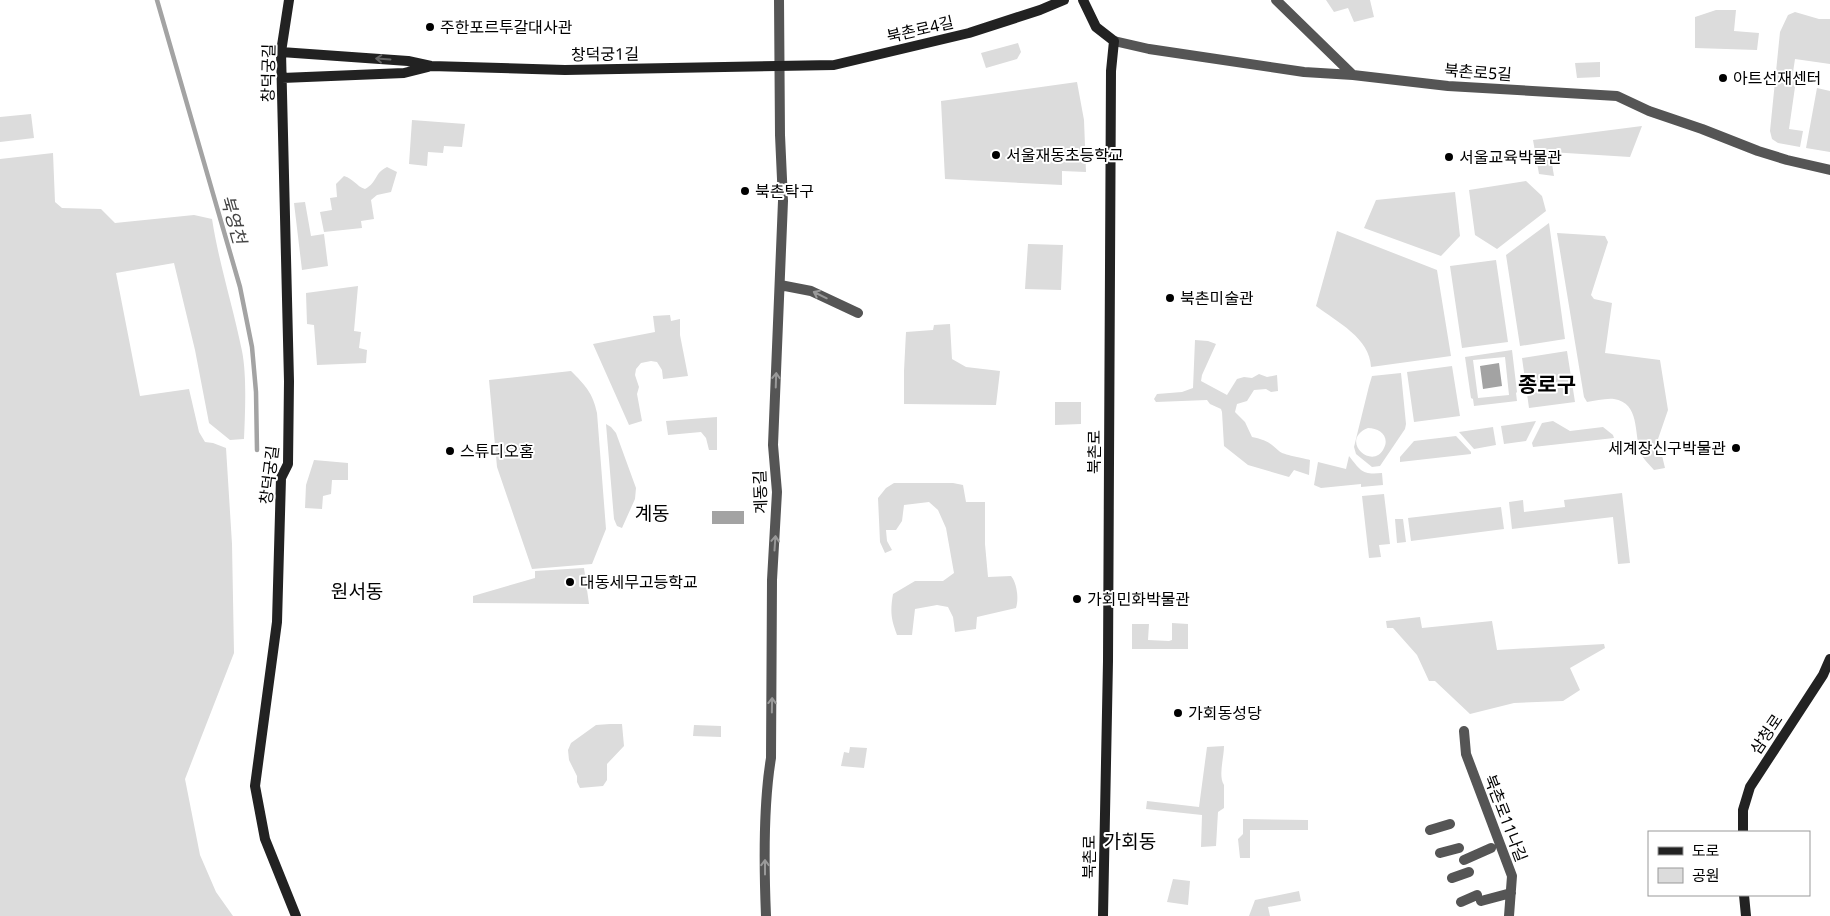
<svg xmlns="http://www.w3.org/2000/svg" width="1830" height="916" font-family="'Noto Sans','Noto Sans KR',sans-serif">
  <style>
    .green { fill: #dcdcdc; fill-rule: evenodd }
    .water { fill: #a3a3a3 }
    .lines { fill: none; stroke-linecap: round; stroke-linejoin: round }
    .stream { stroke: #a3a3a3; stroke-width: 4.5 }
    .street { stroke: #555; stroke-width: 10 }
    .secondary { stroke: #222; stroke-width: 10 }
    .oneway { stroke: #646464 }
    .oneway2 { stroke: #999 }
    .poi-dot { fill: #000; stroke: #fff; stroke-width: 2 }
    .labels { text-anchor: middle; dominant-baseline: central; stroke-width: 4; stroke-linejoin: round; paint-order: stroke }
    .poi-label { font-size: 16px; fill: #000; stroke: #fff; text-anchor: start }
    .street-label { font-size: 16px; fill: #000; stroke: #fff }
    .water-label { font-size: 18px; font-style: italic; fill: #444; stroke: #fff }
    .quarter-label { font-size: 19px; fill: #000; stroke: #fff }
    .district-label { font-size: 21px; font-weight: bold; fill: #000; stroke: #fff }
  </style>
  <rect width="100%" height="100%" fill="#fff"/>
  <path class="green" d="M1326 0H1370L1374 17 1354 22 1348 8 1334 12Z
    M1716 10H1736L1734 31 1759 33 1757 50 1695 48V17Z
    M1795 12 1819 19H1830V64L1795 59 1792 79 1796 80 1789 129 1803 131 1800 147 1778 143 1772 139 1770 131 1780 32 1788 15Z
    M1018 43 1021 52 1017 59 986 68 981 53Z
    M1600 62V77L1577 78 1575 63Z
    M1077 82 1084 120 1086 172 1062 171V185L945 179 941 101Z
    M1817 88 1830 91V152L1806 148Z
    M31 114 34 138 0 142V117Z
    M412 120 465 124 462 147 444 146 443 153 428 152 427 166 409 164Z
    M1642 126 1630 157 1550 152 1554 176 1539 174 1533 140Z
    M53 153 55 202 62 208 101 209 115 223 194 215 212 219C219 264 233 306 242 351 247 376 245 413 244 439L230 440 209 423 195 350 174 263 116 273 140 396 189 389 199 432 205 442 213 443 226 448 232 544 234 653 185 779 200 855 216 892 233 916H0V159Z
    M387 167 397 172 391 192 377 195 371 200 374 219 361 221 362 228 324 232 320 212 332 210 330 198 337 197 336 184 344 176C354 179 356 186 365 189 378 182 374 173 387 167Z
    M1526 181 1542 196 1546 211 1497 249 1475 235 1469 190Z
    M1455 192 1460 236 1441 256 1364 228 1376 200Z
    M305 202 311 236 324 234 328 266 302 270 294 203Z
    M1549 223 1565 339 1520 346 1506 255Z
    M1337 231 1437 270 1451 356 1371 367C1370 338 1337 322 1316 306Z
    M1557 233 1605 236 1608 242 1591 295 1594 299 1612 303 1605 353 1660 360 1668 410 1658 439 1665 468 1654 470C1649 464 1642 458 1640 451 1634 433 1640 403 1614 399 1606 398 1595 401 1587 402L1584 397Z
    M1028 244 1063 245 1061 290 1025 289Z
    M1496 260 1508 342 1462 348 1450 266Z
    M358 286 354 331 361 332 359 348 367 350 366 363 317 365 314 325 307 324 306 293Z
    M670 315 671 321 680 319V335L688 376 663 379 662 370 657 362 651 361 641 363 636 369 635 375 639 387 637 394 642 421 629 425 593 344 655 332 653 316Z
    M950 324 952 359 966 367 1000 371 996 405 904 404V371L906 332 933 330 934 325Z
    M1195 340 1208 341 1216 344 1202 375 1201 381 1227 395 1237 379 1244 377 1252 378 1259 374 1267 377 1277 375 1278 391 1271 392 1266 389 1254 390 1247 401 1237 404 1235 412 1245 422 1252 437C1266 440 1269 442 1279 451 1283 455 1303 458 1310 460L1309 475 1294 470 1289 477 1248 465 1224 446 1222 412 1221 409 1210 404 1207 400 1156 402 1154 399 1157 394 1182 392 1193 388Z
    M1512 350 1517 392 1516 393 1517 401 1474 406 1473 399 1471 398 1465 357ZM1505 357 1509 395 1478 398 1473 360Z
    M1567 351 1575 402 1529 408 1522 358Z
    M1452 366 1460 416 1414 422 1407 372Z
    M571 371C585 385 593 393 597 413L606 529 592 564 532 569 497 467 489 380Z
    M1401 373 1406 424 1405 429 1380 466 1372 467 1356 454 1354 447 1369 386 1372 376ZM1368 428C1379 428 1390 436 1384 448 1373 472 1338 440 1368 428Z
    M1055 402H1081V424L1055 425Z
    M717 417V450H709L706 438 701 432 668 435 666 421Z
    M1536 421 1526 441 1504 444 1501 426Z
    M1553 421 1570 431 1603 427 1613 435 1614 438 1533 447 1532 443 1542 423Z
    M606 424 611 427 616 433 636 488 635 499 622 528 617 526 614 519Z
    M1493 427 1496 445 1474 449 1459 432Z
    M1456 436 1471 452V454L1400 462V457L1414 441Z
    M1349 456C1361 471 1362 475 1382 473L1383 485 1361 487V484L1321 488 1314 485 1318 462 1346 469Z
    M314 460 348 463V480H332L331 494 323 496 322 509 305 508 306 485Z
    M894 483H953L963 485 966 502H985V544L988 577 1011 576C1017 583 1019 599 1016 608L977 617 976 629 955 632 953 617 948 607 937 605 915 609 912 635H897C891 619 890 612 893 594L915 581H943L954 573 946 528 938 510 929 502 904 505 902 521 896 530H886L887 541 892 550 885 553 880 542 878 498 886 488Z
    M1622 493 1630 563 1618 564 1613 517 1512 529 1509 502 1523 500 1524 512 1565 507 1564 500Z
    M1384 494 1390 544 1379 545 1381 557 1369 558 1362 496Z
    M1501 507 1504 529 1411 541 1408 518Z
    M1395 519H1403L1406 542 1397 543Z
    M584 568 589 604 473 603V596L535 578V571Z
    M1420 617 1422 628 1492 621 1497 650 1604 644 1605 648 1570 668 1580 690 1563 701 1514 703 1470 714 1435 681H1429L1417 655 1393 628H1387L1386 621Z
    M1172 623 1188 624V649H1132V624H1149L1148 640 1169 641 1172 640Z
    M610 724H622L624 746 607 764V780L603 786 580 788 577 782V776L569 760 568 750 571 743 596 725Z
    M694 725 721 726V737L693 736Z
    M1224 746C1224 758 1218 776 1224 785V808L1218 812 1216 846 1201 847 1202 815 1146 809 1147 801 1199 807 1207 747Z
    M850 747 867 748 864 768 841 766 844 752 849 753Z
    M1243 819 1308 820V830H1250V858H1240L1238 839 1243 834Z
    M1173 879 1190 881 1188 905 1167 902Z
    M1299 891 1301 901 1268 907 1270 916H1249L1255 900Z"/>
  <path class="water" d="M1499 363 1502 386 1483 389 1480 366Z
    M712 511H744V524H712Z"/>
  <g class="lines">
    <path class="stream" d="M157 0 240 287 252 347 256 392 257 450"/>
    <path class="street" d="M1276 0 1353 75
      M1114 41 1149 49 1304 72 1353 75 1448 86 1617 96 1649 111 1702 129 1758 151 1787 160 1830 170
      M780 285 811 291 858 313
      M1464 731 1466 754 1512 876 1509 916
      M1430 830 1450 824
      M1440 853 1459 848
      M1464 860 1491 848
      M1452 878 1469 872
      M1481 901 1511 893
      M1461 902 1477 895
      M766 916C764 868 763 806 771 758L772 580 777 492 773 445 783 201 780 135 779 0"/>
    <path class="secondary" d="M289 0 281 52 289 381 288 464 281 478 277 622 255 786 265 839 296 916
      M1083 0 1096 27 1114 41 1111 71 1108 661 1103 916
      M281 52 408 61 431 66 565 70 834 65 969 33 1040 10 1064 0
      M282 78 404 73 428 67
      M1743 832V810L1750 787 1823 675 1830 659
      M1744 895 1746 916"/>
  </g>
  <defs><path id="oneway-shaft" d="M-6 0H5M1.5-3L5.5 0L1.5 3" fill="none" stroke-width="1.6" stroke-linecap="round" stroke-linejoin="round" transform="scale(1.25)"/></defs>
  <use class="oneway" href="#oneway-shaft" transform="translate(383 59) rotate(-176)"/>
  <g class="oneway2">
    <use href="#oneway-shaft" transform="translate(820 295) rotate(-154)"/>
    <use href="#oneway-shaft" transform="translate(776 380) rotate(-88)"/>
    <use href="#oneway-shaft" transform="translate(775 543) rotate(-86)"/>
    <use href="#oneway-shaft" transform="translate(772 705) rotate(-89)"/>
    <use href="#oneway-shaft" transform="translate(765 867) rotate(-90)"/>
  </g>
  <g class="poi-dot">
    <circle cx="430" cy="27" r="5"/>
    <circle cx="1723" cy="78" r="5"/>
    <circle cx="996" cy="155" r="5"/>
    <circle cx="1449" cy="157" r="5"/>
    <circle cx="745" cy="191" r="5"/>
    <circle cx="1170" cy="298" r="5"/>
    <circle cx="1736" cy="448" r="5"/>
    <circle cx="450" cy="451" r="5"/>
    <circle cx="570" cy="582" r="5"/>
    <circle cx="1077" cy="599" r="5"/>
    <circle cx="1178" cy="713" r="5"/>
  </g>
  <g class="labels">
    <g class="poi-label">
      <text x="440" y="27">주한포르투갈대사관</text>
      <text x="1733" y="78">아트선재센터</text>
      <text x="1006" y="155">서울재동초등학교</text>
      <text x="1459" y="157">서울교육박물관</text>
      <text x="755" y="191">북촌탁구</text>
      <text x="1180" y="298">북촌미술관</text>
      <text x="1726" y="448" text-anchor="end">세계장신구박물관</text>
      <text x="460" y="451">스튜디오홈</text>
      <text x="580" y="582">대동세무고등학교</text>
      <text x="1087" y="599">가회민화박물관</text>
      <text x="1188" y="713">가회동성당</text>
    </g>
    <g class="street-label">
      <text transform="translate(920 29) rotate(-13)">북촌로4길</text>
      <text transform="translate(605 54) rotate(-1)">창덕궁1길</text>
      <text transform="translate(1478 72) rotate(4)">북촌로5길</text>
      <text transform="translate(268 73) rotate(-89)">창덕궁길</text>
      <text transform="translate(1094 452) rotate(-90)">북촌로</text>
      <text transform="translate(269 475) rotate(-83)">창덕궁길</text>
      <text transform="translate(760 492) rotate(-92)">계동길</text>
      <text transform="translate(1766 734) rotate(-56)">삼청로</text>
      <text transform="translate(1506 818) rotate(69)">북촌로11나길</text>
      <text transform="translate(1089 857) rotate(-90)">북촌로</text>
    </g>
    <g class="water-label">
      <text transform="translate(234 219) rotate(74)">북영천</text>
    </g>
    <g class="quarter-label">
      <text x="652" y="513">계동</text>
      <text x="357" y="591">원서동</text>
      <text x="1130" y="841">가회동</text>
    </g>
    <g class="district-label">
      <text x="1547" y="384">종로구</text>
    </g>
  </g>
  <rect x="1648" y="831" width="162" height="65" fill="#ffffff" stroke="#999999"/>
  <rect x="1658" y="847" width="25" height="8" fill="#222222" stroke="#999999"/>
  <text x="1692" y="856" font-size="15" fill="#000000">도로</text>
  <rect x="1658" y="868" width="25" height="15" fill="#dcdcdc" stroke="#999999"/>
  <text x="1692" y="881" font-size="15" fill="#000000">공원</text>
</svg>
